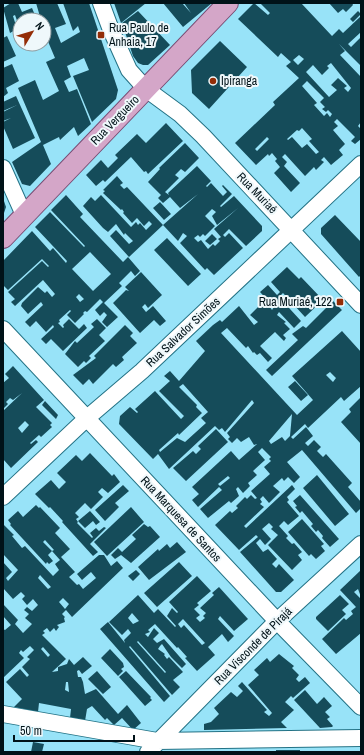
<svg xmlns="http://www.w3.org/2000/svg" width="364" height="755" font-family="'Archivo Narrow',sans-serif">
  <style>
    .building { fill: #154c5a; fill-rule: evenodd }
    .lines { fill: none; stroke-linecap: round; stroke-linejoin: round }
    .minor-casing { stroke: #237285; stroke-width: 18 }
    .major-casing { stroke: #784c73; stroke-width: 22 }
    .minor { stroke: #fff; stroke-width: 16 }
    .major { stroke: #d4a6c8; stroke-width: 20 }
    .poi-dot { fill: #942d07; stroke: #eff8fb; stroke-width: 1.5 }
    .labels { text-anchor: middle; dominant-baseline: central; stroke-width: 4; stroke-linejoin: round; paint-order: stroke }
    .poi-label { font-size: 12px; fill: #001218; stroke: #eff8fb; text-anchor: start }
    .street-label { font-size: 12px; fill: #001218; stroke: #eff8fb }
  </style>
  <rect width="100%" height="100%" fill="#98e3f8"/>
  <path class="building" d="M11 3H18L22 12 32 8 37 20H20V29L15 15 13 16 17 29 10 33 3 8Z
    M36 3H57L66 24 55 28 61 43 80 32 78 26 73 31 63 3H89L118 90 116 99 92 122 73 76 89 70 84 58 67 66 71 77 64 81 69 92 77 89 91 124 78 136 74 127 60 140 59 137 43 145 51 164 30 186 22 184 12 162 41 142 18 88 35 80 43 100 59 91 46 62 55 58 44 32V20H41Z
    M114 3H146L121 23Z
    M163 3H182L191 13 184 3H212L183 27Z
    M254 3 268 15 270 13 260 3H301L332 36 339 29 343 33 361 16V32L348 44 351 47 361 37V66L339 44 345 51 340 55 361 77V122L358 126 361 129V139L355 144 351 141 355 137 337 119 334 122 338 126 333 130 345 144 339 150 343 155 331 165 324 157 321 160 324 162 316 170 314 167 305 176 285 154 282 157 287 162 284 166 300 183 291 192 274 173 280 167 275 161 277 159 272 153 269 156 268 154 256 165 235 143 275 105 273 102 299 78 286 66 291 62 281 53 278 57 238 19ZM299 55 304 59 298 65 293 60ZM331 63 351 88 348 92 344 88 347 86 338 78 331 85 337 90 329 97 306 72 313 65 322 75 329 68 327 66ZM307 81 324 98 320 102 325 107 322 109 326 112 328 110 332 114 330 117 327 113 324 116 314 105 317 103 302 86ZM302 128 312 139 309 141 319 152 316 154 307 144 302 148 292 137 288 140 287 139 297 130 299 131ZM267 137 269 139 257 151 255 149Z
    M329 3H352L353 5 346 12 343 9 338 13Z
    M138 11 170 45 148 65H143L138 63 133 56 122 23Z
    M358 11 361 14 353 22 350 19Z
    M7 36 16 56 3 62V38Z
    M220 41 247 67 209 109 192 93 191 70Z
    M24 44H37L26 48Z
    M12 64 19 81 6 88 8 93 3 97V68Z
    M16 96 35 138 13 149 3 126V122L11 118 3 121V112L17 105 3 111V102Z
    M166 123 183 141 148 174 146 171 144 172 131 157 105 182 103 180 96 186 86 175 101 160 108 168 118 158 115 155 137 134 146 143Z
    M185 143 199 158 185 172 181 169 175 175 179 178 165 192 169 195 168 193 197 166 211 181 206 186 207 187 211 183 223 196 227 192 222 186 223 185 232 194 220 206 221 207 234 196 262 226V231L246 246 229 229 223 235 225 237 229 233 243 248 214 275 207 268 205 270 180 243 187 236 183 233 178 241 163 225 198 194 180 208 170 197 163 203 158 198 161 195 148 182 160 169 159 168ZM238 208 214 229 221 237 218 239 220 241 215 246 213 244 208 249 201 240 198 242 194 238 198 235 200 237 203 234 205 236 215 226 205 216 212 209 216 212 212 216 217 225Z
    M117 176 123 183 120 185 124 189 127 187 163 225 129 257 110 236 116 230 129 244 133 241 125 233 124 235 116 224 108 232 103 228 83 206 91 197 95 201 101 195 131 227 136 222 138 225 140 223 146 230 152 224 149 221 144 226 137 218 132 223 123 213 124 212 122 209 121 210 103 193 105 191 103 190Z
    M66 195 83 214 80 217 123 262 128 257 140 271 135 276 131 271 119 283 122 286 104 303 118 317 107 327 102 322 107 315 104 312 100 316 95 310 103 302 100 299 87 312 85 311 83 313 84 314 75 323 67 315 71 311 70 310 59 320 60 322 58 323 63 328 64 327 63 325 69 319 79 329 84 324 87 328 63 351 51 339 46 344 41 339 54 327 53 325 46 332 36 321 30 327 25 322 43 305 41 302 28 314 21 306 22 303 38 287 45 293 47 291 52 297 55 294 43 280 15 306 11 302 15 299 8 292 42 261 48 267 49 266 42 259 8 290 3 285V261L32 231 50 251 53 248 66 263 67 261 35 227 50 212 84 247 85 246 51 210ZM90 252 111 274 93 291 72 269ZM79 294 84 299 80 302 76 297Z
    M3 198 6 207 3 216Z
    M160 202 171 214 164 220 153 208Z
    M335 215 361 242V275L359 277 321 234V228Z
    M212 234 217 239 210 245 205 241Z
    M167 238 201 274 188 286 154 250Z
    M287 267 299 279 301 277 323 300 305 317 283 293 279 297 301 321 294 328 279 312 277 315 286 322 284 323 290 329 283 335 286 338 284 341 275 332 260 346 272 358 268 362 260 353 257 355 254 352 253 353 248 346 246 348 227 328 221 333 297 415 313 400 292 376 342 331 361 352V386L344 401 341 397 308 428 305 424 291 437 293 439 306 427 313 436 305 443 308 446 314 440 321 447 317 451 323 457 326 454 352 483 348 487 361 502V508L356 513 302 450 287 462 300 477 294 483 288 477 284 481 282 478 273 486 280 492 269 503 263 496 260 499 262 502 260 504 264 507 244 526 246 528 292 485 295 489 287 497 289 500 287 502 299 516 288 525 284 521 279 526 288 536 286 538 292 544 294 543 302 552 298 555 302 560 292 570 268 545 278 535 271 529 273 527 269 523 262 529 271 539 265 545 260 539 256 543 263 552 268 549 277 559 272 564 276 568 279 564 294 580 281 592H276L240 552 258 537 256 535 239 550 215 525 230 511 232 513 238 508 236 506 245 497 247 499 251 495 255 499 257 498 251 491 270 474 264 467 271 461 269 459 271 457 262 448 258 452 265 460 253 471 257 475 248 483 250 486 243 493 238 487 236 489 239 496 231 503 229 501 208 518 200 509 222 490 219 487 198 507 192 500 199 494 192 487 231 451 239 460 257 444 254 445 249 437 241 442 237 438 232 443 228 439 230 437 227 433 254 403 252 400 225 432 222 428 219 430 215 426 169 469 158 454 153 459 119 424 120 416 130 407 137 413 138 412 135 409 155 391 181 419 184 416 159 391 170 381 164 376 170 371 179 381 205 351 196 341 213 325 220 320 222 322 239 306 254 325 258 322 250 315 265 300 272 310 274 307 260 292 268 285 277 295 280 292 271 282ZM330 372 336 378 333 382 326 375ZM183 384 208 412 201 418 206 423 185 442 177 438 160 452 159 450 178 433 179 435 202 413 196 407 197 405 179 387ZM292 414 290 436 285 441 282 437 271 444 269 441ZM228 476 230 478 220 486 218 484Z
    M141 272 162 295 148 308 145 304 142 307 146 312 153 306 166 321 160 326 154 320 140 333 113 303 126 290 129 291 125 287Z
    M333 301 342 310 272 376 266 370 298 340 292 334 303 326 306 328Z
    M97 319 106 328 99 335 105 341 89 356 91 358 86 363 84 361 78 367 65 354 75 341 77 343 94 327 91 324Z
    M125 325 133 333 130 336 137 343 122 357 124 360 116 367 113 364 93 384 89 379 83 385 73 375 96 358 94 356Z
    M13 366 44 400 36 407 52 423 50 425 52 427 41 437 39 435 30 443 31 444 36 440 38 442 11 468 3 459V411L22 393 13 400 10 398 6 402 8 404 3 409V383L9 378 5 374ZM25 421 29 425 22 433 18 428Z
    M295 381 308 395 301 401 288 387Z
    M361 397V444L341 422 351 412 349 409Z
    M45 401 58 415 56 419 42 405Z
    M216 429 228 442 186 481 173 468 193 451 196 454 201 449 198 446Z
    M90 453 112 476 114 474 120 482 108 493 102 488 98 492 103 497 91 509 85 503 75 513 79 517 76 519 78 522 77 523 92 538 93 537 90 533 96 528 99 531 104 527 106 528 90 544 98 552 93 556 62 522 63 521 50 507 49 508 35 494 51 480 59 489 66 482 57 473 76 455 82 461Z
    M317 475 349 514 335 526 303 488Z
    M123 485 129 491 115 503 119 507 105 521 95 510Z
    M300 495 339 539 330 547 322 538 323 536 318 530 316 532 311 526 313 524 302 511 300 513 295 507 297 506 293 501Z
    M36 505 39 508 40 507 60 528 55 533 70 549 61 557 75 572 69 577 77 585 79 584 83 589 96 578 91 572 82 580 77 574 99 555H104L111 566 117 561 123 568 72 617 66 610 62 614 65 617 64 618 65 622 57 625 59 627 56 631 54 628 50 632 47 628 43 631 45 633 42 635 66 659 52 672 58 671V667L67 664 69 659 74 665 83 657 92 666 82 674 79 670 77 671 78 677H81L83 682 85 694 96 689 118 714 127 705 141 723 133 730 122 718 114 725 107 718 105 720 92 706 87 709 85 721 70 718 71 709 39 703 38 712 14 707 22 699 6 682 20 669 27 677 29 675 22 667 30 659 27 657 34 650 30 646 23 652 21 650 19 653 24 658 3 678V629L5 630 11 625 3 616V604L18 620 15 624 23 633 32 624 25 618 29 614 24 610 27 607 32 611 38 605 33 599 27 605 22 599 25 596 21 592 13 599 3 588V562L12 572 6 578 8 581 18 570 3 554V524L14 535 12 536 22 548 25 546 53 576 59 570 55 564 60 560 52 551 54 550 45 540 43 542 52 551 48 555 53 561 49 564 47 562 46 564 10 525 11 524 8 520 18 511 23 517ZM40 575 51 587 48 589 38 578ZM63 598 69 604 65 609 59 602ZM43 647 50 655 48 657 41 649ZM66 682H68L69 692 65 690Z
    M131 507 144 522 107 556 94 542Z
    M90 511 100 522 96 525 93 521 85 528 78 521Z
    M302 519 324 544 321 546 325 551 316 559 311 554 309 556 288 532Z
    M144 524 148 527 150 526 160 537 131 563 121 555 115 559 111 555 118 548 122 552 136 539 132 535Z
    M177 542 186 552 149 580 138 567 158 549 159 551 167 544 170 548Z
    M179 562 192 576 157 607 144 593Z
    M136 570 140 574 133 581 128 576Z
    M361 570V597L358 589 354 592 360 598 361 597V633L336 654 322 639 344 618 346 620 353 614 351 611 356 607 340 590Z
    M197 576 211 591 197 603 199 605 194 609 200 615 196 618 200 622 205 618 203 616 206 613 200 608 214 595 212 593 219 587 248 619 234 631 220 616 218 619 234 636 228 642 222 634 208 647 215 655 197 671 185 658 187 657 178 647 177 648 155 624 148 630 150 632 145 634 148 637 154 628 159 633 153 639 157 643 164 639 186 664 182 668 171 657 162 644 160 646 158 649 165 654 164 655 167 659 169 657 183 672 173 680 180 687 172 695 130 646 129 647 170 696 164 702 100 629 108 622 125 643 124 640 131 633 128 629 122 635 109 622 138 595 154 613 158 609 175 627 176 626 167 616 172 608 177 613 178 612 169 602ZM132 613 139 621 133 624 128 618ZM183 619 205 643 202 645 184 625 181 628 178 624ZM138 641 166 672 165 673 137 642Z
    M340 595 349 604 342 610 346 614 328 631 316 619V617Z
    M110 649 123 663 124 667 121 669 123 671 118 676 101 658Z
    M279 654 294 666 292 668 299 675 296 679 299 682 305 677 310 683 293 698 291 696 285 702 294 710 281 722 287 728 204 730V724L211 722 219 714 214 708 231 692 237 697 243 691 238 686 242 682 267 710 264 712 269 716 272 713 248 685 259 675 254 670 267 658 270 662Z
    M97 671 111 687 103 694 88 679Z
    M126 671 151 697 150 698 152 700 145 706 119 677Z
    M305 690 317 704 324 697 332 706 325 712 330 717 327 719 333 726 332 727 320 728 294 700Z
    M33 742 44 744 42 752H31Z
    M276 750H300V752H276Z"/>
  <g class="lines">
    <defs>
      <path id="minor" d="M101 3 111 30 129 70 146 89 180 114 203 136 361 305
        M3 168 24 215
        M3 329 277 621 361 707
        M3 497 87 418 142 371 361 164
        M3 714 157 741 361 738
        M148 752 277 621 361 544"/>
      <path id="major" d="M3 238 228 3"/>
    </defs>
    <use href="#minor" class="minor-casing"/>
    <use href="#major" class="major-casing"/>
    <use href="#minor" class="minor"/>
    <use href="#major" class="major"/>
  </g>
  <g class="poi-dot">
    <rect x="97" y="31" width="8" height="8" rx="2"/>
    <circle cx="213" cy="81" r="4"/>
    <rect x="336" y="298" width="8" height="8" rx="2"/>
  </g>
  <g class="labels">
    <g class="poi-label">
      <text x="109" y="28">Rua Paulo de<tspan x="109" dy="14">Anhaia, 17</tspan></text>
      <text x="221" y="81">Ipiranga</text>
      <text x="332" y="302" text-anchor="end">Rua Muriaé, 122</text>
    </g>
    <g class="street-label">
      <text transform="translate(115 120) rotate(-46)">Rua Vergueiro</text>
      <text transform="translate(257 193) rotate(46)">Rua Muriaé</text>
      <text transform="translate(183 332) rotate(-43)">Rua Salvador Simões</text>
      <text transform="translate(181 519) rotate(47)">Rua Marquesa de Santos</text>
      <text transform="translate(253 646) rotate(-45)">Rua Visconde de Pirajá</text>
    </g>
  </g>
  <rect width="364" height="755" fill="none" stroke="#001218" stroke-width="8"/>
  <g transform="translate(32 32) rotate(52)"><circle r="19" fill="#eff8fb" stroke="#8f9ca0"/>
  <path d="M0-3L7 15L0 10L-7 15Z" fill="#942d07"/>
  <text y="-6" font-size="11" font-weight="bold" text-anchor="middle" fill="#001218">N</text>
  </g>
  <path d="M14 735v6h120v-6" fill="none" stroke="#001218" stroke-width="2"/>
  <text x="20" y="735" font-size="12" fill="#001218" stroke="#eff8fb" stroke-width="3" paint-order="stroke">50 m</text>
</svg>
